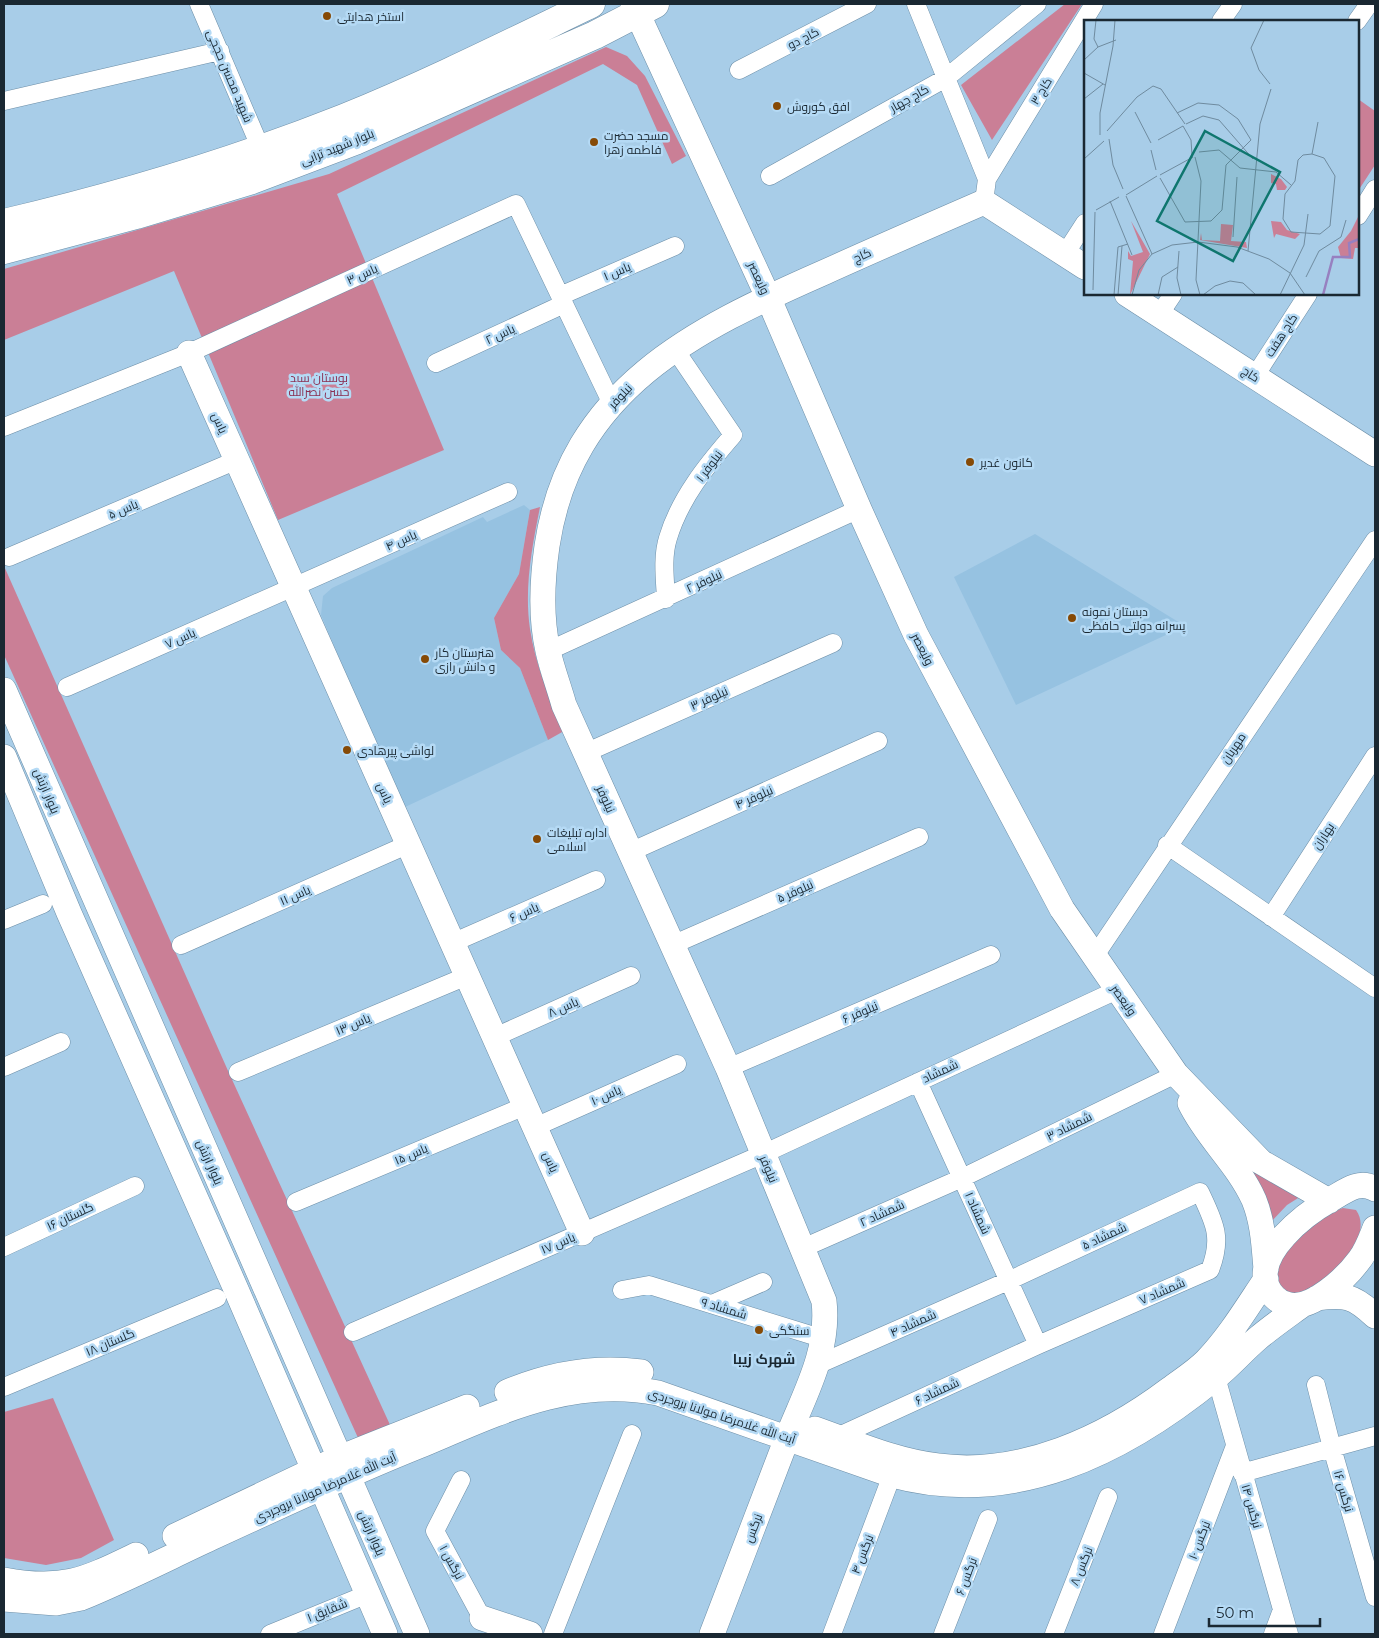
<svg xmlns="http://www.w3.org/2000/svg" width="1379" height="1638" font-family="Montserrat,Cairo,sans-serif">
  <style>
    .built { fill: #96c2e1 }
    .green { fill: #ca7f96 }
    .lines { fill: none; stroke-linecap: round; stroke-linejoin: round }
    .street-casing { stroke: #6c8ea7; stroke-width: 19 }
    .secondary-casing { stroke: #6c8ea7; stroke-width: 26 }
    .primary-casing { stroke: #6c8ea7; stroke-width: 29 }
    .street { stroke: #fff; stroke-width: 18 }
    .secondary { stroke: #fff; stroke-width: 25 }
    .primary { stroke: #fff; stroke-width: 28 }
    .poi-dot { fill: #864a06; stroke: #b5daf5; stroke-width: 2 }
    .labels { text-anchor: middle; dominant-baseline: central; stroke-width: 5; stroke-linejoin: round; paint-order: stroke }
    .poi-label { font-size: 12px; fill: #1a2832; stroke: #b5daf5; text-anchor: start }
    .street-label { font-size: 12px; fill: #1a2832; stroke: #b5daf5 }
    .park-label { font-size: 12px; fill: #8a2f52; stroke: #b5daf5 }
    .neighbourhood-label { font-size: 14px; font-weight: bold; fill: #1a2832; stroke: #b5daf5 }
    .inset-river { fill: none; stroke: #9780c0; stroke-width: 2.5 }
    .inset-road { fill: none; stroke: #6f8b9f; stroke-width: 1 }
    .view { fill: #0f766e; fill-opacity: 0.15; stroke: #0f766e; stroke-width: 2.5 }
    .inset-edge { fill: none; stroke: #1a2832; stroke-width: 2.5 }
  </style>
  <rect width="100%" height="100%" fill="#a8cde8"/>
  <path class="built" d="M524 505 530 510 519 574 494 618 501 650 520 668 548 740 403 808 321 615 323 596 332 588 483 517 487 522Z
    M1035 534 1185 626 1016 705 954 577Z"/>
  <path class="green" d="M1065 4H1082L992 140 961 85Z
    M606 47 627 56 645 76 686 156 672 164 637 85 603 64 337 194 444 450 278 520 174 271 4 340V269L329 174Z
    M1358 99 1375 111V165L1358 191Z
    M540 507C532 547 524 588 530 629 535 664 550 699 564 731L548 740 520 668 501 650 494 618 519 574 530 510Z
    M4 566 229 1073 391 1427 359 1440 4 655Z
    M1239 1157 1303 1195 1287 1205 1270 1223Z
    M1343 1208 1356 1210C1372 1232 1343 1265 1326 1279 1316 1287 1303 1292 1290 1294L1279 1284 1277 1273C1285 1244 1316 1218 1343 1208Z
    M53 1398 114 1540 81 1558 46 1565 4 1558V1412Z"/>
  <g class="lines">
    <defs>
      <path id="street" d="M199 4 261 149
        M916 4 987 179 984 202
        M1221 21 1233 4
        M1357 21 1369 4
        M739 70 867 4
        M4 101 220 51
        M770 176 946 78 1037 4
        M987 179 1094 4
        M1358 216 1375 189
        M1065 254 1085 223
        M560 296 675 246
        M1159 315 1173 294
        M436 363 564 304
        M1255 376 1308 294
        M4 427 189 353 516 204 612 404
        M9 557 237 460
        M666 599C665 579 662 557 668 538 680 498 707 465 733 435L674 348
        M548 651 859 509
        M67 687 508 492
        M585 753 833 643
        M1167 845 1375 988
        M630 852 878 741
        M1271 917 1375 756
        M4 920 43 904
        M452 943 596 880
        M181 945 409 844
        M672 945 919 837
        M1094 957 1375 540
        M495 1037 631 976
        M4 1067 61 1042
        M728 1068 991 955
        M238 1072 467 976
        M918 1082 1038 1345
        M535 1127 677 1064
        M296 1202 525 1106
        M4 1247 135 1186
        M803 1248 962 1178 1176 1074
        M622 1290 649 1285 824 1339
        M712 1304 763 1282
        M353 1332 763 1154 1117 990
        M817 1365 1008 1281 1200 1192C1214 1222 1223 1237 1210 1270L1038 1345 837 1437
        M1216 1377 1289 1634
        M1316 1385 1332 1448 1375 1597
        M4 1387 217 1298
        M1242 1473 1375 1436
        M461 1480 435 1531 482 1618
        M270 1634 358 1598
        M553 1634 632 1434
        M832 1634 892 1475
        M943 1634 988 1519
        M1054 1634 1108 1497
        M1163 1634 1235 1446
        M1273 1634 1282 1610"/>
      <path id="secondary" d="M633 4 768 297 859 509 916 635 1062 909 1176 1074 1261 1162 1329 1201
        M1127 294 1375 454
        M189 353 582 1233
        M4 690 417 1634
        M4 757 69 913 235 1287 385 1634
        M1190 1103C1207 1138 1238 1164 1254 1200 1263 1222 1264 1246 1266 1269
        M1375 1189C1359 1179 1344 1192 1330 1200 1305 1214 1255 1252 1267 1286 1270 1294 1278 1302 1286 1304 1310 1313 1347 1277 1360 1259 1367 1250 1371 1238 1375 1228
        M1317 1298C1345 1294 1354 1296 1375 1316
        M507 1392C550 1374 595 1366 641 1372
        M815 1429C855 1443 895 1461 938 1466 1021 1477 1105 1438 1170 1389 1182 1380 1195 1372 1206 1361 1230 1336 1247 1307 1266 1279
        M175 1536 339 1458 467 1407
        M4 1580C63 1591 84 1580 136 1555
        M4 1599 56 1603 81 1598C125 1580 168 1558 211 1538 280 1506 349 1474 419 1446 498 1413 570 1376 658 1393L892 1475C1014 1508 1123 1453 1215 1378 1230 1366 1243 1351 1257 1339 1271 1327 1287 1316 1302 1305
        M482 1618 530 1634
        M712 1634C736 1571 760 1508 784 1446 802 1398 830 1354 824 1301L728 1068 564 705C559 687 552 669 548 651 540 616 542 581 547 546 570 389 695 329 825 272 878 248 931 225 984 202L1085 267"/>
      <path id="primary" d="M4 223C119 196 233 162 344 118 428 84 510 43 591 4
        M4 250 136 215 252 180 355 141 595 35 655 4"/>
    </defs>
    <use href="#street" class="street-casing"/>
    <use href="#secondary" class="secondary-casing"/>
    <use href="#primary" class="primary-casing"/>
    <use href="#street" class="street"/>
    <use href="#secondary" class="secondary"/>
    <use href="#primary" class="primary"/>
  </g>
  <g class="poi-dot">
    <circle cx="327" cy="16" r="5"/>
    <circle cx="777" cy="106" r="5"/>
    <circle cx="594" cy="142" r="5"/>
    <circle cx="970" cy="462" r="5"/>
    <circle cx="1072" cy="618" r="5"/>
    <circle cx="425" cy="659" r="5"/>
    <circle cx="347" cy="750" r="5"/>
    <circle cx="537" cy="839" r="5"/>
    <circle cx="759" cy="1330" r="5"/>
  </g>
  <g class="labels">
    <g class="poi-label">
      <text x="337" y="16">استخر هدایتی</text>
      <text x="787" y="106">افق کوروش</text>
      <text x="604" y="135">مسجد حضرت<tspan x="604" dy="14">فاطمه زهرا</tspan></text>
      <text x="980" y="462">کانون غدیر</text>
      <text x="1082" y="611">دبستان نمونه<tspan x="1082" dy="14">پسرانه دولتی حافظی</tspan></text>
      <text x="435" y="652">هنرستان کار<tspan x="435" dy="14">و دانش رازی</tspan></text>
      <text x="357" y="750">لواشی پیرهادی</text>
      <text x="547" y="832">اداره تبلیغات<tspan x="547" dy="14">اسلامی</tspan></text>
      <text x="769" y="1330">سنگکی</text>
    </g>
    <g class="street-label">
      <text transform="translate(803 38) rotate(-27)">کاج دو</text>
      <text transform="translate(230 76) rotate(67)">شهید محسن حججی</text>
      <text transform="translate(1041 91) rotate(-59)">کاج ۳</text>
      <text transform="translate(909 98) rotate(-29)">کاج چهار</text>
      <text transform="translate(337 147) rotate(-22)">بلوار شهید ترابی</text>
      <text transform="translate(862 255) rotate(-24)">کاج</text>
      <text transform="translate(617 271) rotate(-23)">یاس ۱</text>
      <text transform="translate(362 274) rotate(-24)">یاس ۳</text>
      <text transform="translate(759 278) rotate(65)">ولیعصر</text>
      <text transform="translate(500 334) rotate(-25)">یاس ۲</text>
      <text transform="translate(1281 335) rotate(-57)">کاج هفت</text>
      <text transform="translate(1251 374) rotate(33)">کاج</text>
      <text transform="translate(620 396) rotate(-47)">نیلوفر</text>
      <text transform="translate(220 423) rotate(66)">یاس</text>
      <text transform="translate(709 466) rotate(-53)">نیلوفر ۱</text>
      <text transform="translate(123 509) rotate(-23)">یاس ۵</text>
      <text transform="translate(401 540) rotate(-24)">یاس ۴</text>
      <text transform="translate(704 581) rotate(-25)">نیلوفر ۲</text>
      <text transform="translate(180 638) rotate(-24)">یاس ۷</text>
      <text transform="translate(923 649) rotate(63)">ولیعصر</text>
      <text transform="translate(709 698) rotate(-24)">نیلوفر ۳</text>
      <text transform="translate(1233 748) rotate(-56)">مهربان</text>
      <text transform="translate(47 791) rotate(67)">بلوار ارتش</text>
      <text transform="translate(385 793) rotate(66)">یاس</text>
      <text transform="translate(754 797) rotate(-24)">نیلوفر ۴</text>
      <text transform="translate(606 799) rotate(66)">نیلوفر</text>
      <text transform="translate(1323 836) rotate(-57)">بهاران</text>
      <text transform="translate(795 891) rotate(-24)">نیلوفر ۵</text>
      <text transform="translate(295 895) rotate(-24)">یاس ۱۱</text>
      <text transform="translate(524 912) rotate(-24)">یاس ۶</text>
      <text transform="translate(1124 1000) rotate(55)">ولیعصر</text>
      <text transform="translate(563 1007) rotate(-24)">یاس ۸</text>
      <text transform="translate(860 1012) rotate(-23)">نیلوفر ۶</text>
      <text transform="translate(353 1024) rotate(-23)">یاس ۱۳</text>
      <text transform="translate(940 1071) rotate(-25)">شمشاد</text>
      <text transform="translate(606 1095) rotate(-24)">یاس ۱۰</text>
      <text transform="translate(1069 1126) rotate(-26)">شمشاد ۳</text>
      <text transform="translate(411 1154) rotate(-23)">یاس ۱۵</text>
      <text transform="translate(210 1162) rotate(66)">بلوار ارتش</text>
      <text transform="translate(551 1162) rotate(66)">یاس</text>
      <text transform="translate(769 1169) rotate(67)">نیلوفر</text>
      <text transform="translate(882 1213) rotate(-24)">شمشاد ۲</text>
      <text transform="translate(978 1213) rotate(66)">شمشاد ۱</text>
      <text transform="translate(70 1216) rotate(-25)">گلستان ۱۶</text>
      <text transform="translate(1104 1236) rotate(-25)">شمشاد ۵</text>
      <text transform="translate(558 1243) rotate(-23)">یاس ۱۷</text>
      <text transform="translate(1162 1291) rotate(-23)">شمشاد ۷</text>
      <text transform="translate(724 1308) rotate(17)">شمشاد ۹</text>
      <text transform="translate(913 1323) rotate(-24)">شمشاد ۴</text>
      <text transform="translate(110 1342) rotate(-23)">گلستان ۱۸</text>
      <text transform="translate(937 1391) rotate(-25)">شمشاد ۶</text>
      <text transform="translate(722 1416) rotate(18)">آیت الله غلامرضا مولانا بروجردی</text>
      <text transform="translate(325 1487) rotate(-24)">آیت الله غلامرضا مولانا بروجردی</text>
      <text transform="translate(1344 1491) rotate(74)">نرگس ۱۶</text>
      <text transform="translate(1252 1506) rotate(74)">نرگس ۱۴</text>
      <text transform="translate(753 1528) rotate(-69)">نرگس</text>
      <text transform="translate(372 1533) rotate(66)">بلوار ارتش</text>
      <text transform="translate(1199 1540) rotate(-69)">نرگس ۱۰</text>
      <text transform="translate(862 1554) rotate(-69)">نرگس ۴</text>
      <text transform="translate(452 1562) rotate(61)">نرگس ۱</text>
      <text transform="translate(1081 1566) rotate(-68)">نرگس ۸</text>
      <text transform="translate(966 1576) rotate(-69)">نرگس ۶</text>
      <text transform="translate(327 1610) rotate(-22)">شقایق ۱</text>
    </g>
    <g class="park-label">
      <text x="319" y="377">بوستان سید<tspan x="319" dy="14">حسن نصرالله</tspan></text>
    </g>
    <g class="neighbourhood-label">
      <text x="764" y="1359">شهرک زیبا</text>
    </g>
  </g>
  <g transform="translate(1084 20)">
    <rect width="275" height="275" fill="#a8cde8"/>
    <path d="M187 154 197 159 203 167 201 170H193L192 164 187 163ZM275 195V228H271L269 239 257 238 254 227 267 211ZM47 201 66 234 46 275 49 241 44 239V231L47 236 59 232ZM187 201 197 202 203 210 216 214 211 219 192 214 190 218ZM137 204 149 205 147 221 162 222 163 228 116 220 117 213 118 220 136 221Z" fill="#ca7f96"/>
    <path class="inset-river" d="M239 275 249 237H266L265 223 275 219"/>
    <path class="inset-road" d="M12 0 10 19 14 27M180 0 167 28 175 50 186 64M0 40 14 27 32 20M0 53 21 65M0 79 19 64M51 92 67 123M102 104 119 96 135 100 169 139M99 106 107 120 108 135M23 111 53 77 69 66 77 69 101 104M16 115V93L29 26 31 0M25 119 29 145 39 169M74 120 99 106M67 130 72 150M115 132 135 130 156 148 174 150M228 134 240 138 251 156 246 206 236 214 207 212 199 199 201 174 211 161 214 140 219 135ZM228 134 234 102M111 137 117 161 112 260 116 275M0 139 20 121M174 150 192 152 207 165M76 155 109 137M76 158 101 202 127 201 138 190 142 145 167 120 154 99 135 85 114 83 93 93M42 175 73 156M42 176 68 234M26 181 48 235M12 190 35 177M149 217 153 157M95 231 93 258 97 275M164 231 176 104 187 69M222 257 235 231 257 217 262 200M9 270 11 192M30 275 34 227 44 224M34 275 38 226M48 275 55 250 68 234 88 225 114 222 153 227 185 239 206 253 221 275M74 275 78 257 94 247M119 275 131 266 146 261 159 263 172 275M196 275 220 225 224 194"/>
    <path class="view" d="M121 111 196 152 149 241 73 201Z"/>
    <rect width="275" height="275" class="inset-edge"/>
  </g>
  <rect width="1379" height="1638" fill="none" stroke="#1a2832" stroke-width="10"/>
  <path d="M1209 1618v8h111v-8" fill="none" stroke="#1a2832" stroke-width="2.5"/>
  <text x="1216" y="1618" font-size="15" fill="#1a2832" stroke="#b5daf5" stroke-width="4" paint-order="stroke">50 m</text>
</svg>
